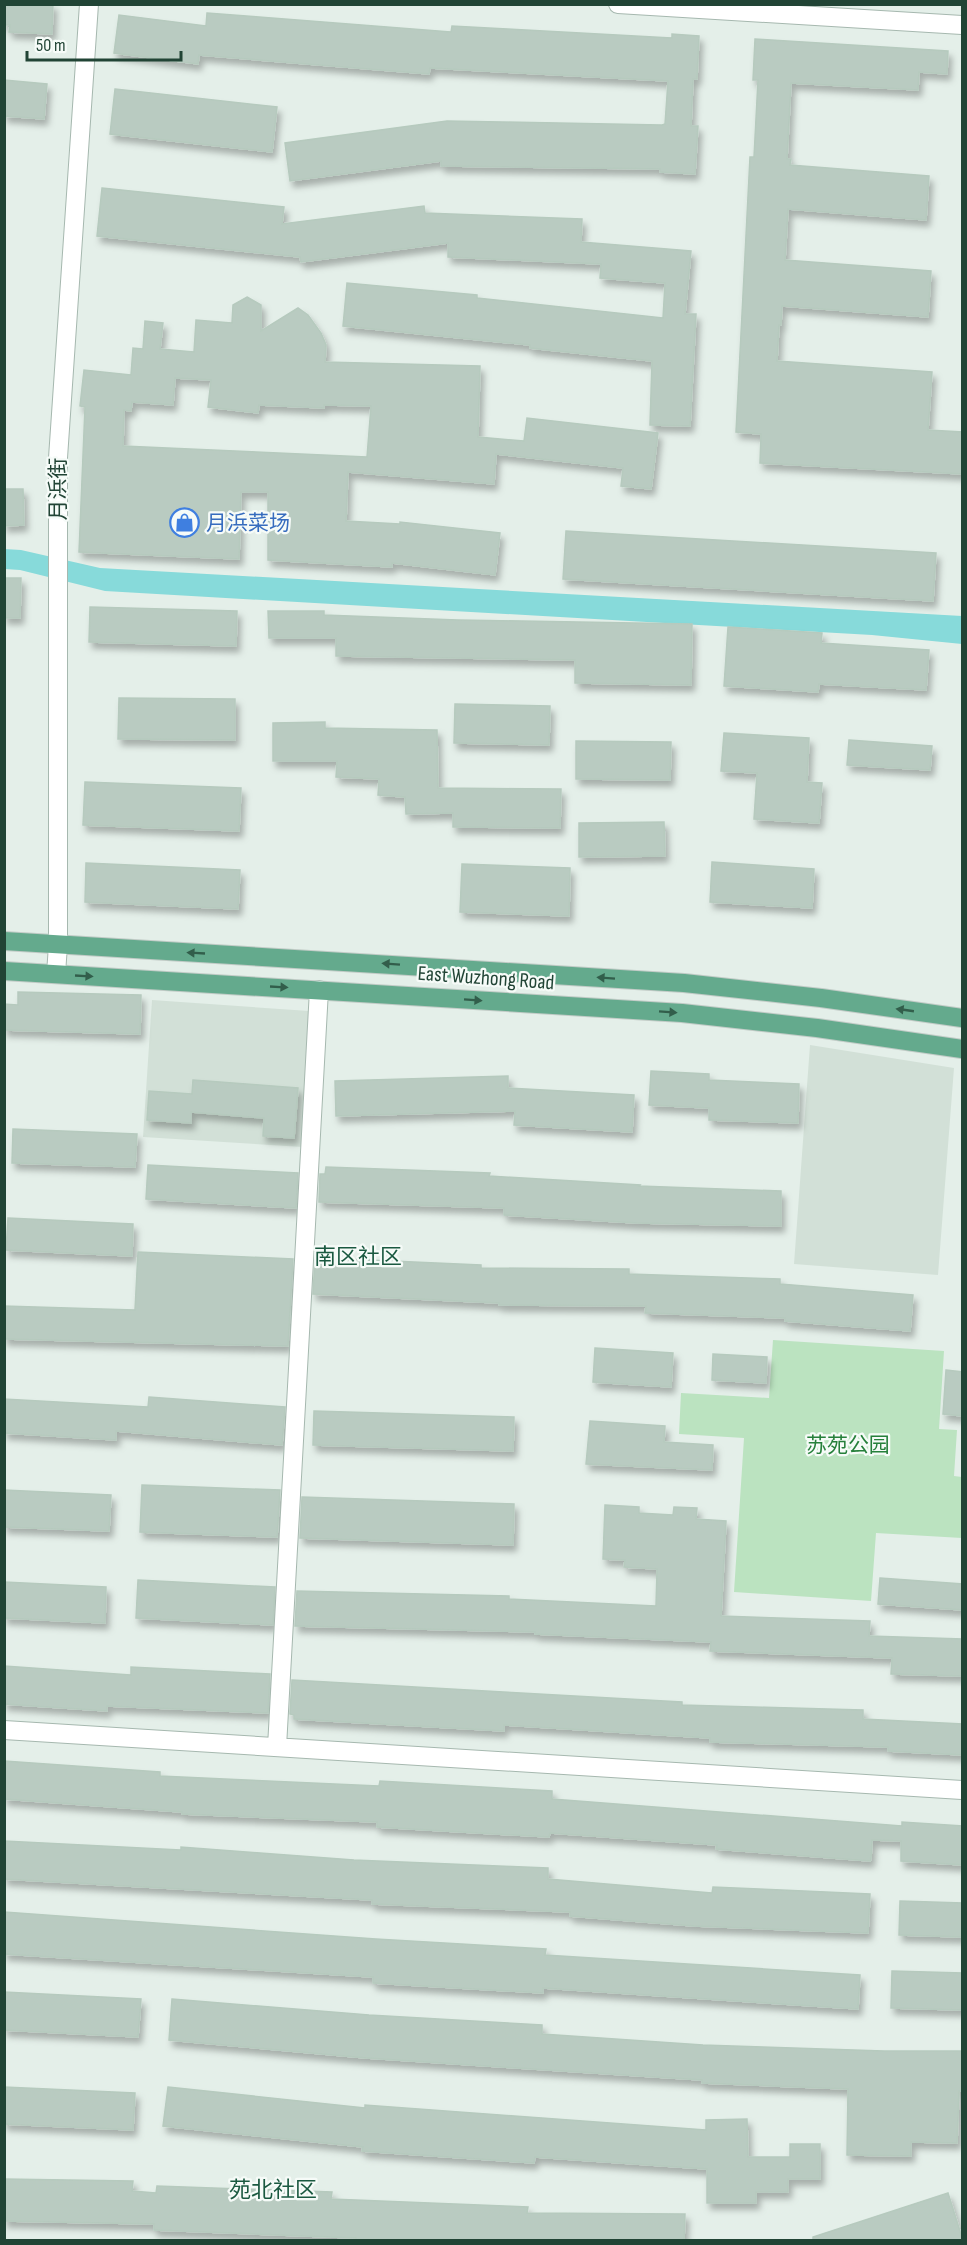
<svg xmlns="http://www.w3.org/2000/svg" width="967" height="2245" font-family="'Sofia Sans Condensed','Noto Sans SC',sans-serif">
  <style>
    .built { fill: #d2e0d7 }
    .green { fill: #bbe3c0 }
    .water { fill: #87dada }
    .building { fill: #b9cbc1; stroke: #b6cabe; stroke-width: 1.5; fill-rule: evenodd; filter: url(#shadow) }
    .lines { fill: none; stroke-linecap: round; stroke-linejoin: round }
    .minor-casing { stroke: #a6b8af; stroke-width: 20 }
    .major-casing { stroke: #c1cbc6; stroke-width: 20 }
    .minor { stroke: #fff; stroke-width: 18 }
    .major { stroke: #64aa8d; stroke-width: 18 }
    .oneway { fill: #325e4b }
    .labels { text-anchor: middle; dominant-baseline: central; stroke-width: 4.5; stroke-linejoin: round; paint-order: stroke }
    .street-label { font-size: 21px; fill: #214435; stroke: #f6fbf8 }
    .shop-label { font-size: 21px; fill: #366cbe; stroke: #f6fbf8; text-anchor: start }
    .park-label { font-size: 21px; fill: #26803b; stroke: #f6fbf8 }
    .neighbourhood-label { font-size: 22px; fill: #1a5940; stroke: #f6fbf8 }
  </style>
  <defs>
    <filter id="shadow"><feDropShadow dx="3.5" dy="6" stdDeviation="3" flood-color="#0004"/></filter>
  </defs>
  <rect width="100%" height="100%" fill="#e4efe9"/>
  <path class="built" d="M152 1000 309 1011 303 1147 143 1137Z
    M810 1045 954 1068 938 1275 794 1264Z"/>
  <path class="green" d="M773 1340 944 1351 939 1429 957 1430 954 1476 962 1477V1538L876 1533 871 1601 734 1592 744 1438 679 1434 681 1393 769 1398Z"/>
  <path class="water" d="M4 549 21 550 100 568 962 616V644L872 635 105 591 20 570 5 569Z"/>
  <path class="building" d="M4 4H53L52 34 9 32 10 25H4Z
    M207 13 451 32 452 26 672 38V34L699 36 697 79H693L691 126H698L695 174 660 172V169L441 166V161L290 181 285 143 447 121 662 125 665 124 668 81 430 68 429 74 199 55 198 64 114 53 119 15 206 26Z
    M755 39 948 51 947 74 919 72 918 90 791 83 787 159H791L790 165 929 176 926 220 788 209 785 260 931 271 928 317 782 306 781 325H779L777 361 932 372 928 430 963 432V474L760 463 761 434 736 432 750 157H754L758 80H753Z
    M4 80 47 84 44 119 4 116Z
    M115 89 277 107 272 152 110 134Z
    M102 188 284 207 282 224 424 206 425 213 582 219 581 242 691 251 685 314H696L690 426 650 425 652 361 530 348V345L343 326 347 283 477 295V298L663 318 665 283 600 278 601 264 448 257V243L301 262 300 257 97 236Z
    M247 297 261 305V331L298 308 308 315 321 333 326 345 325 362 480 366 478 437 524 441 527 418 658 433 651 489 621 486 623 468 496 454 494 484 348 472 346 521 400 524V522L500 533 495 575 392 563V567L268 560V492H241L239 559 79 552 85 407 80 406 84 370 131 375 133 348 143 349 145 321 163 323 160 349 194 352 196 320 232 323 233 305ZM175 378 211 380 208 407 258 413 259 405 324 408V405L371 406 367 457 123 446 124 410 131 411 132 402 173 405Z
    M4 489H23L24 525 4 526Z
    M566 531 936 553 933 601 563 579Z
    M4 578H21L20 618H4Z
    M90 607 237 611 236 646 89 642Z
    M268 611H324V615L458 620 692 624 691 685 575 683V660L336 656V638H269Z
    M728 627 822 633 821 643 929 650 926 690 819 684 818 692 724 686Z
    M119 698 235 699V740L118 739Z
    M455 704 550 706 549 745 454 743Z
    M325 722V728L437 730 438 788 561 789 560 828 453 827V813L406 814 405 797 378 795 379 779 336 777 337 761H273V723Z
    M724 733 809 738 807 782 822 783 819 823 754 819 757 773 721 771Z
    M849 740 932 746 930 770 847 765Z
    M576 741 671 742 670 780 576 779Z
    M85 782 241 788 239 831 83 825Z
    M664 822 665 856 579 857V823Z
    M712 862 814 869 812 908 710 902Z
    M86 863 240 870 238 909 85 902Z
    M462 864 570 868 569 916 460 912Z
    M18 992 141 995 140 1034 4 1030V1004L18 1005Z
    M651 1071 709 1074V1080L799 1084 798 1123 709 1120V1108L649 1105Z
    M508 1076V1088L634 1095 632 1132 514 1125 515 1111 336 1116 335 1081Z
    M193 1080 298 1088 294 1138 263 1136 264 1118 191 1112V1123L147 1120 149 1091 192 1094Z
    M13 1129 137 1134 135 1167 12 1163Z
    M148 1165 298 1173 296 1208 146 1199Z
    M326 1167 490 1173 489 1176 640 1185 639 1186 781 1191V1226L637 1223 504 1215V1208L319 1202 320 1174H325Z
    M8 1218 133 1224 132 1256 6 1250Z
    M138 1252 293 1259 288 1346 4 1339V1306L135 1310Z
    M324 1258 481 1265V1268L629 1269V1274L780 1279V1284L913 1295 910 1331 785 1321V1318L645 1313 646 1306 499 1305V1303L313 1294 315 1260H324Z
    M595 1348 673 1353 671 1387 593 1382Z
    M713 1354 767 1357 766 1383 712 1380Z
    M946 1370 963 1372V1416L943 1414Z
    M149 1397 285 1407 282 1445 116 1431V1440L4 1433V1399L148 1407Z
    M314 1411 514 1417 513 1451 313 1445Z
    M590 1421 665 1426 664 1442 713 1445 712 1470 586 1464Z
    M142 1485 280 1490 277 1537 140 1532Z
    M4 1490 111 1495 109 1531 4 1527Z
    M302 1497 514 1504 513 1545 300 1538Z
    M605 1505 639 1507V1513L673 1515 674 1507 697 1508 696 1519 726 1521 721 1616 870 1621 869 1636 963 1639V1676L891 1674 892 1658 710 1651 711 1642 535 1634V1632L295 1626 297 1591 509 1596V1599L656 1606 657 1569 624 1567 625 1560 603 1559Z
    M880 1578 963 1584V1610L878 1604Z
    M138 1580 275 1587 273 1625 136 1618Z
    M4 1582 106 1587 105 1623 4 1618Z
    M4 1666 131 1675V1667L270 1674 268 1713 107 1706V1711L4 1704Z
    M292 1680 682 1702V1705L863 1710V1719L963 1724V1755L888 1751V1747L710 1742V1738L504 1725V1731L294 1719V1715L290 1714Z
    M4 1761 160 1772V1776L379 1786 380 1781 552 1791V1799L902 1826V1822L963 1826V1865L901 1861V1841L872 1840 871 1859 870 1861 716 1849 717 1845 550 1833 549 1837 377 1827V1822L182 1814V1812L4 1799Z
    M4 1841 181 1850V1847L354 1860 548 1868V1879L712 1893 713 1887 870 1894 868 1933 694 1926 570 1916V1912L372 1904V1900L4 1879Z
    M900 1901 963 1903V1937L899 1935Z
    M4 1912 376 1939 546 1949 545 1955 860 1975 858 2009 543 1988V1993L373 1983V1977L4 1954Z
    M892 1971 963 1973V2010L891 2008Z
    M4 1992 141 1999 138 2037 4 2030Z
    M172 1999 369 2015 542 2025V2034L703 2045 884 2051H963V2091H959L957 2143 911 2142V2156L847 2155 848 2089 702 2083V2080L366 2058 169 2040Z
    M4 2087 135 2093 133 2130 4 2124Z
    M168 2087 365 2108V2105L706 2130V2120L747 2119 748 2157H790V2144H820V2179H788V2192H756V2203H707V2169L535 2157 534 2163 362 2151 363 2147 163 2126Z
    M4 2179 133 2181 132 2191 156 2193 157 2186 332 2192 331 2199 528 2207 527 2213 685 2214 684 2241H356V2238L154 2230V2224L4 2221Z
    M948 2193 963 2241H813V2237Z"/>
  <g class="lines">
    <defs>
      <path id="minor" d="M618 4 962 25
        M56 974 58 945V458L89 4
        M4 1730 962 1790
        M277 1747 319 990"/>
      <path id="major" d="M4 941 684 983 821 998 962 1018
        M4 971 682 1013 817 1028 962 1049"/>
    </defs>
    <use href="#minor" class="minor-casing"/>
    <use href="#major" class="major-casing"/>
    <use href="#minor" class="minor"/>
    <use href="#major" class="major"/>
  </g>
  <defs><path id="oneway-solid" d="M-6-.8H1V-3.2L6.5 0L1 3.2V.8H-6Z" transform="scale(1.5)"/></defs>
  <g class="oneway">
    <use href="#oneway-solid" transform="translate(196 953) rotate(-177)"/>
    <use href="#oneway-solid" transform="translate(391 964) rotate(-176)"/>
    <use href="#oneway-solid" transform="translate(84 976) rotate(3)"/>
    <use href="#oneway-solid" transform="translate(606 978) rotate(-176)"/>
    <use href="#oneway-solid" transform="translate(279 987) rotate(3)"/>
    <use href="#oneway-solid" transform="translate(473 1000) rotate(4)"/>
    <use href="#oneway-solid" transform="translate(905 1010) rotate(-172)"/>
    <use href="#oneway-solid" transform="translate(668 1012) rotate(4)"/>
  </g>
  <defs>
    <symbol id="shop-ring" viewBox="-11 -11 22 22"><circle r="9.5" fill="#f6fbf8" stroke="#3f7fe0" stroke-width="1.5"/><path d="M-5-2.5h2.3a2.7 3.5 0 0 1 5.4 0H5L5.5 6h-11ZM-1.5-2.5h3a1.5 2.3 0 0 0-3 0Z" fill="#3f7fe0"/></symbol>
  </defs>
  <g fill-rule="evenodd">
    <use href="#shop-ring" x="168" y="506" width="33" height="33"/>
  </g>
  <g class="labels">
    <g class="street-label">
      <text transform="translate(58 489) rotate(-90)">月浜街</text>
      <text transform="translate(486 978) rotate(4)">East Wuzhong Road</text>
    </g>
    <g class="shop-label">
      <text x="206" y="523">月浜菜场</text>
    </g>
    <g class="park-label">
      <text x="848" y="1445">苏苑公园</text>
    </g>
    <g class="neighbourhood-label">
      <text x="358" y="1257">南区社区</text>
      <text x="273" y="2190">苑北社区</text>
    </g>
  </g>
  <rect width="967" height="2245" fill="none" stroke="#214435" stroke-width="12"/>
  <path d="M27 51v9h154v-9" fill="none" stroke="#214435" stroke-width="3"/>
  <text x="36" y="51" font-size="18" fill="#214435" stroke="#f6fbf8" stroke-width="4.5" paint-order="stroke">50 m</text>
</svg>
